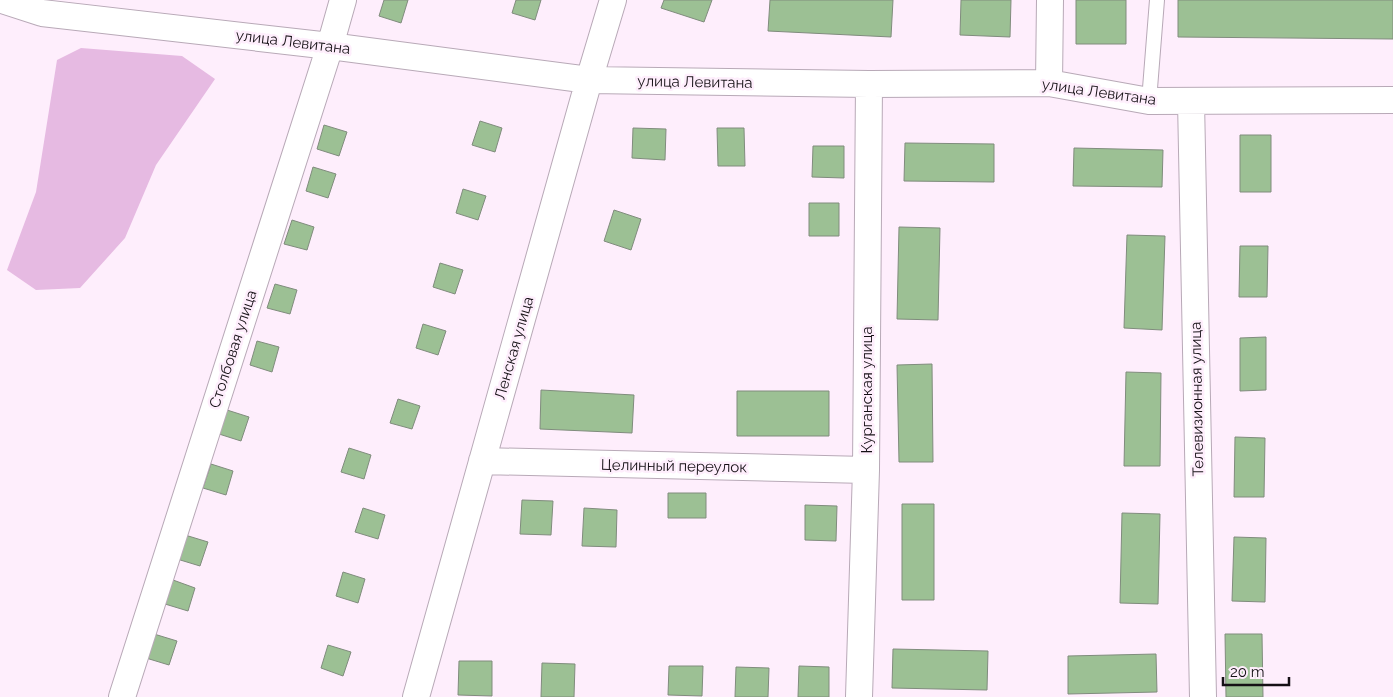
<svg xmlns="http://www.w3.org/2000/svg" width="1393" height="697" font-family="Raleway,sans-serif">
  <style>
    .water { fill: #e6bae2 }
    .building { fill: #9cc094; stroke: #808c7d }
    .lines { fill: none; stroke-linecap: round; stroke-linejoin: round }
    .service-casing { stroke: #b8a9b7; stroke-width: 16 }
    .minor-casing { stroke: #b8a9b7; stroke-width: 28 }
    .service { stroke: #fff; stroke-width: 14 }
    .minor { stroke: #fff; stroke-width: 26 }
    .labels { text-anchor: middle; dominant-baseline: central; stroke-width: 5; stroke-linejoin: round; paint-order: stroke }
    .street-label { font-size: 15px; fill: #151015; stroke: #feeefc }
  </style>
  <rect width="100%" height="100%" fill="#feeefc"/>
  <path class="water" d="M81 48 182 56 215 79 156 165 125 238 80 288 36 290 7 270 36 192 57 60Z"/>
  <path class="building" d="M384 0H408L401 23 379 16Z
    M516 0H541L535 20 512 13Z
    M664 0H712L704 22 661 8Z
    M770 0H893L891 37 768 31Z
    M961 0H1011L1010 37 960 35Z
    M1076 0H1126V44H1076Z
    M1178 0H1393V39L1178 37Z
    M480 121 502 128 495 152 472 145Z
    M324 125 347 132 339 156 317 149Z
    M633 128 666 129 665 160 632 158Z
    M717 128H744L745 166H718Z
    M1240 135H1271V192H1240Z
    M905 143 994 144V182L904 181Z
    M813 146H844V178L812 177Z
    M1074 148 1163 150 1162 187 1073 186Z
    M313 167 336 174 328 198 306 191Z
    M463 189 486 196 478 220 456 213Z
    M809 203H839V236H809Z
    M614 210 641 219 631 250 604 241Z
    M292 220 314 227 307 250 284 244Z
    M899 227 940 228 938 320 897 319Z
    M1127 235 1165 236 1162 330 1124 328Z
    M1240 246H1268L1267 297H1239Z
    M440 263 463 270 455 294 433 287Z
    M275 284 297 290 290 314 267 308Z
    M423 324 446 331 438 355 416 348Z
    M1266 337V390L1240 391V338Z
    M257 341 279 347 272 372 250 365Z
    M932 364 933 462H899L897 365Z
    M1126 372 1161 373 1160 466H1124Z
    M541 390 634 395 632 433 540 429Z
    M737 391H829V436H737Z
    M398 399 420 406 412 429 390 423Z
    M227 410 249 417 241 441 219 434Z
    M1235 437 1265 438 1264 497H1234Z
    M349 448 371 455 364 479 341 472Z
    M211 464 233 471 226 495 203 488Z
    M668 493H706V518H668Z
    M522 500 553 501 551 535 520 534Z
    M902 504H934V600H902Z
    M805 505 837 506 836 541 805 540Z
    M363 508 385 515 378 539 355 532Z
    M584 508 617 510 616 547 582 546Z
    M1122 513 1160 514 1158 604 1120 603Z
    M185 535 208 542 200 566 177 559Z
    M1234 537 1266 538 1265 602 1232 601Z
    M343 572 365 579 358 603 336 596Z
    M173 580 195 588 188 611 165 604Z
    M154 634 177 641 169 665 146 658Z
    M1225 634H1262L1263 697H1226Z
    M328 645 351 652 343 676 321 668Z
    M893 649 988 651 987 690 892 688Z
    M1156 654 1157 692 1068 694V656Z
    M459 661H492V696L458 695Z
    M542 663 575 664 574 697H541Z
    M669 666H703L702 696 668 695Z
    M799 666 829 667V697H798Z
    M736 667 769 668 768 697H735Z"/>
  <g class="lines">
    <defs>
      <path id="service" d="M1149 101 1157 0"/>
      <path id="minor" d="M2 0 42 13 330 46 589 80 869 84 1049 83 1149 101 1393 100
        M1049 83 1050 0
        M1191 101 1203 697
        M482 461 866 470
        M122 697 330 46 343 0
        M416 697 589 80 613 0
        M859 697 866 470 869 84"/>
    </defs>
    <use href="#service" class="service-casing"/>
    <use href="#minor" class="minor-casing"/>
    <use href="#service" class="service"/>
    <use href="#minor" class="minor"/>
  </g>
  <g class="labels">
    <g class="street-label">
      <text transform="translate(293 42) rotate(7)">улица Левитана</text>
      <text transform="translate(695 82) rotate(1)">улица Левитана</text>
      <text transform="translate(1099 92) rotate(8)">улица Левитана</text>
      <text transform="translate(514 348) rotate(-74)">Ленская улица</text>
      <text transform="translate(233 349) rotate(-72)">Столбовая улица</text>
      <text transform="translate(867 390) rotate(-90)">Курганская улица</text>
      <text transform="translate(1197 399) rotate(-91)">Телевизионная улица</text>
      <text transform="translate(674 466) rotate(1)">Целинный переулок</text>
    </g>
  </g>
  <path d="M1223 677v8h66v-8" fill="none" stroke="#151015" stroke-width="2.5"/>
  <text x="1230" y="677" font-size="15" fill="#151015" stroke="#feeefc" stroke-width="4" paint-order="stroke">20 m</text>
</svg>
